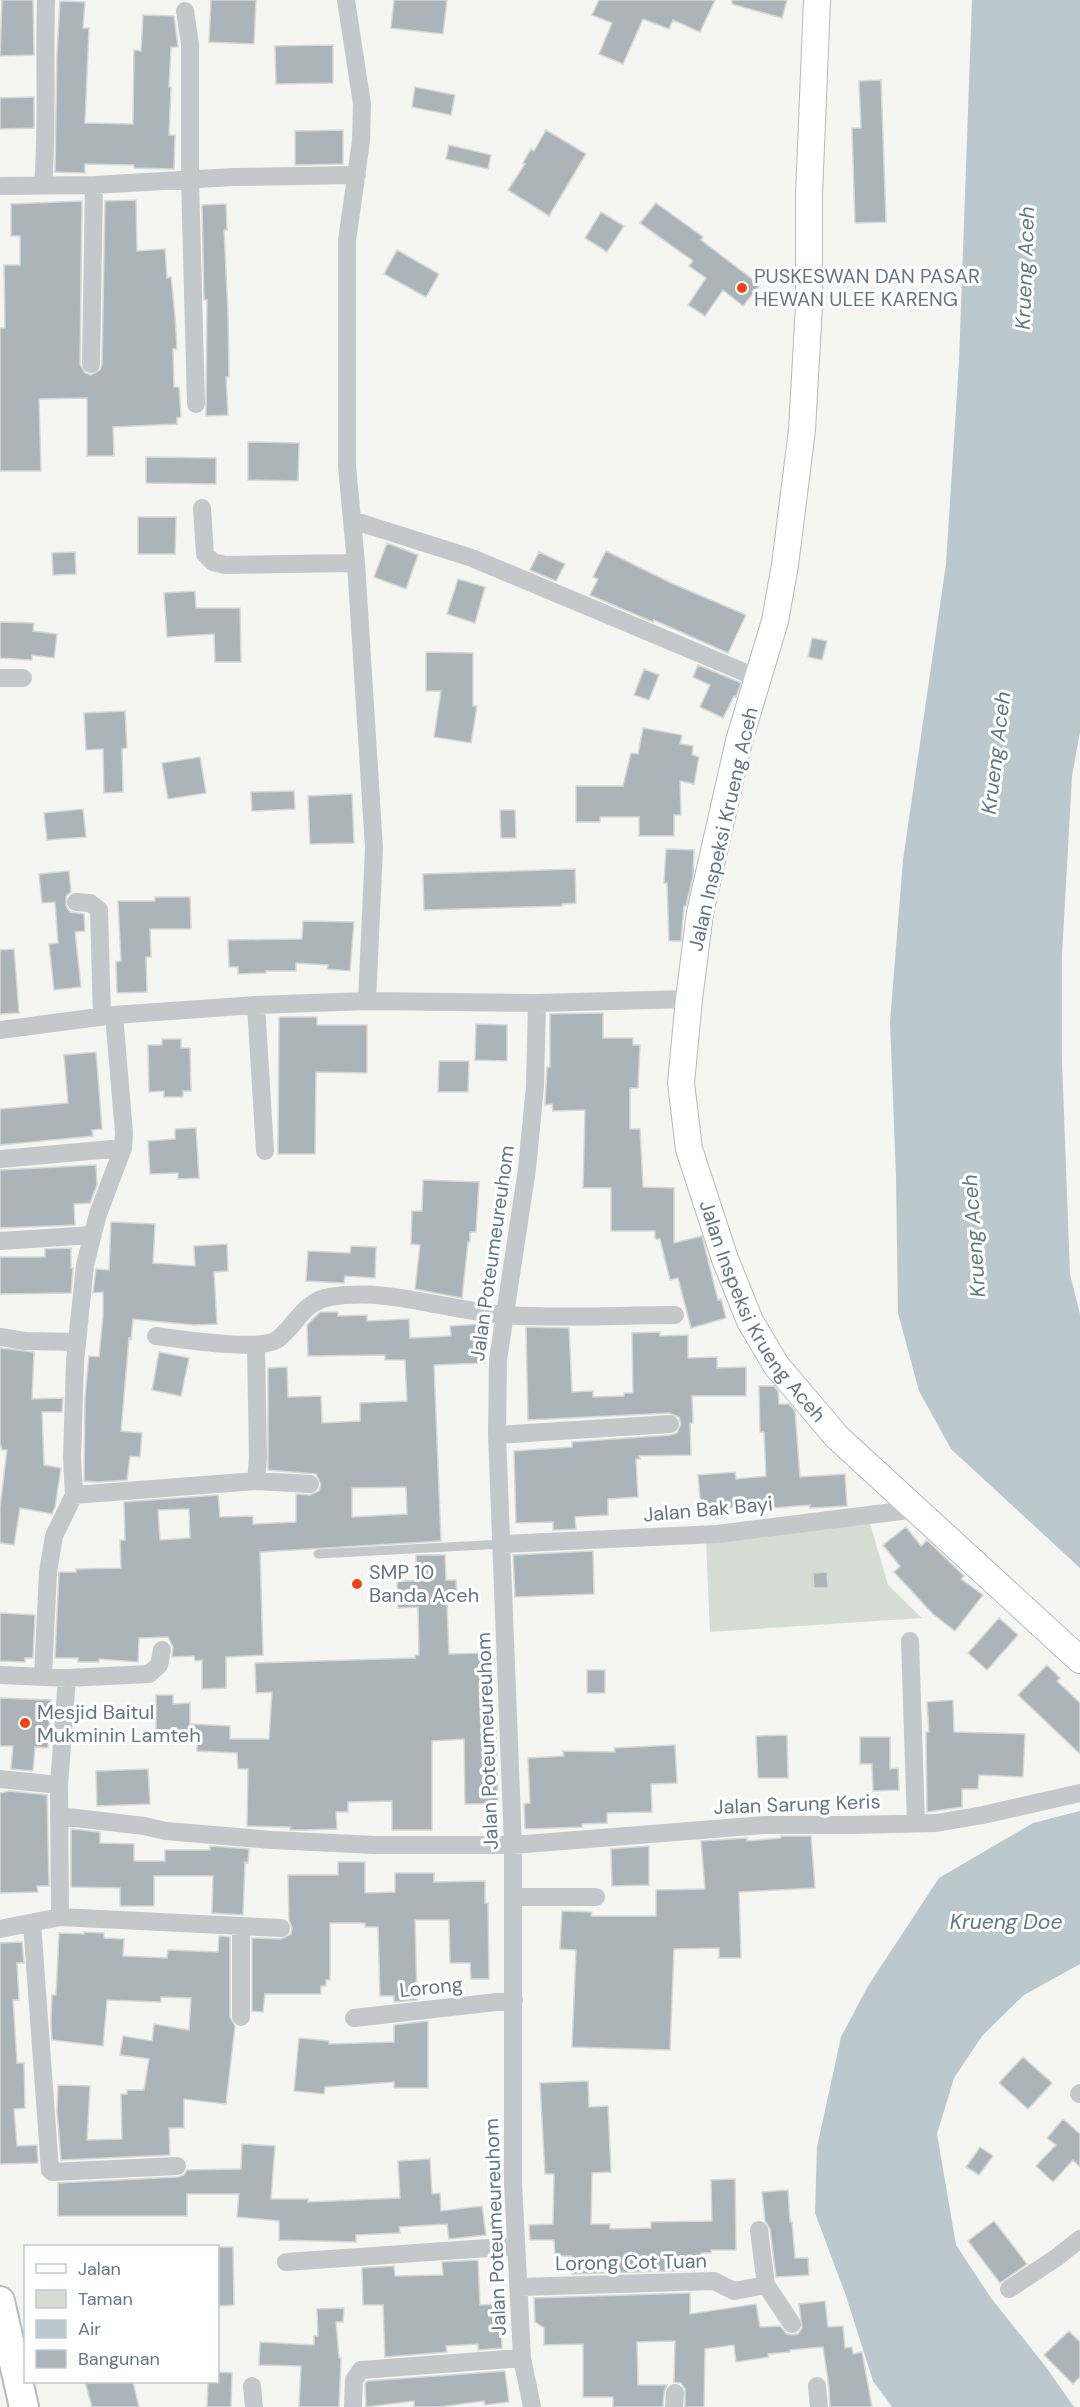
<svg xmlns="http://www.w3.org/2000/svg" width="1080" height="2407" font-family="'DM Sans',sans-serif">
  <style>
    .green { fill: #d6ddd2 }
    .water { fill: #bbc8cd }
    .building { fill: #abb4b9; stroke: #d7d7d4; stroke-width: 1.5; fill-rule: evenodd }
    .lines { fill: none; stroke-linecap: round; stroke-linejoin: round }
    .secondary-casing { stroke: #b4babe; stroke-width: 28 }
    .primary-casing { stroke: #b7bbbf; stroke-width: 32 }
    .lane { stroke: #c4c8cb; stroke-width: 9 }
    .street { stroke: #c4c8cb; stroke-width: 18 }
    .secondary { stroke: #fff; stroke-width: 26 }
    .primary { stroke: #fff; stroke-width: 28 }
    .poi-dot { fill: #f24215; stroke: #fff; stroke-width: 2 }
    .labels { text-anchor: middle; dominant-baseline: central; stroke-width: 6; stroke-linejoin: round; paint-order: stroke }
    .poi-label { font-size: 20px; fill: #627685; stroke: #fff; text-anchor: start }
    .street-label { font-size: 20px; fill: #627685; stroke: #fff }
    .water-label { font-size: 21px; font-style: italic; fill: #5d7982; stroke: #fff }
  </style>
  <rect width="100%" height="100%" fill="#f5f5f1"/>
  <path class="green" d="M869 1520 888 1585 922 1618 710 1632 706 1538Z"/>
  <path class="water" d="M972 0H1080V732L1072 776 1062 955V1061L1070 1274 1080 1314V1568L951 1449 919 1391 898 1313 896 1177 890 1022 903 860 946 564 959 361Z
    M1080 1811V1964L1024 1995 982 2036 954 2078 937 2134 956 2245 991 2298 1046 2367 1074 2407H892L873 2381 846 2296 815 2213 817 2147 841 2037 868 1986 939 1878 1033 1823Z"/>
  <path class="building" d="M2 0H33L34 55 0 56Z
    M211 0H256L254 44 209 42Z
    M394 0H447L443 34 391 28Z
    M599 0H715L700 32 673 20 669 29 643 19 623 64 599 54 612 23 592 15Z
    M732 0H787L782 18 732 4Z
    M60 1 85 2 83 28H89L85 123 133 124 134 50 141 51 143 15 174 16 178 47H171L169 87H171L169 135H175L174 169 134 168V165L85 164V173L55 172 57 52Z
    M333 45V83L276 84 275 46Z
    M881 80 886 222 855 223 852 128H861L859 81Z
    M415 87 455 95 451 115 412 107Z
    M34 97V128L0 129V98Z
    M343 130V164L295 165V131Z
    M546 130 586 154 549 216 508 190 525 164 523 163 531 149 534 151Z
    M449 145 491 155 488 169 446 159Z
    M136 200 137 251 165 249 167 278 171 277 175 316 177 349H173L174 387H179L181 417 177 418V424L113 427 114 456H87V398L39 399 41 471H0V328H5L4 265H20V236H11V204L82 201 80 364 85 373 91 375 100 370 102 364 105 201Z
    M656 203 703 237 701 240 760 285 743 306 723 290 705 316 688 305 706 278 689 266 693 261 640 223Z
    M226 204 227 230H224L228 314 229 377H226L228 415 206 416 207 300H204L202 205Z
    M601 212 624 226 607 252 585 238Z
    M397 250 439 274 426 297 384 274Z
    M248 442 299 443 298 481 248 480Z
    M146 457 216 458V484L146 483Z
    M138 517H176L175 554H138Z
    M387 543 418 555 406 589 374 577Z
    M606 551 671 583 746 615 728 653 654 620 653 622 590 595 598 579 593 577Z
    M75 552 76 574 53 575 52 553Z
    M539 552 565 564 556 581 530 570Z
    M458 579 485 587 475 623 447 614Z
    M195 591 196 608H240L241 662H215L214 634 167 637 164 593Z
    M0 622 34 623 33 631 57 634 54 658 32 655V660L0 658Z
    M812 638 827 641 822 660 808 657Z
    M426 652 473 653V706H477L471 743 434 737 441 691H426Z
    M698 665 741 683 736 697 734 696 723 718 700 707 710 685 693 677Z
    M644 669 659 675 649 700 634 695Z
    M125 711 127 748 122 749 123 792 104 793 103 749 86 750 84 713Z
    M643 728 682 735 680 744 693 746 692 755 699 757 694 784 680 781 681 815H674V836H639V817H600V822H576V786H623L631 753 638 754Z
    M200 757 206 793 168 799 162 763Z
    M294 791 295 809 252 811 251 792Z
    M352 794 354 843 310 844 308 796Z
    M83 809 86 837 47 840 44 813Z
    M500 810H515L516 838H501Z
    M666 849 694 850 693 876 686 906H684L681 941H669L667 883H664Z
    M575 869 576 903 562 904V906L424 910 423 874Z
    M69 871 71 892 66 896V906L70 912 84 914 85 931 75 932 81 987 54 990 49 944 58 943 55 902 42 903 39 874Z
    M155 897H190L191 929H150L151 957H146L147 992 117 993 116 962 121 961 118 901H155Z
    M303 921 354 922 350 971 327 969 328 965 296 963V971H266V973L238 974V967H229L228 940 302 939Z
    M14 949 19 1013 0 1014V950Z
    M603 1013V1038H633V1045H640L638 1088H630V1129H640L643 1187 674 1188V1243L702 1236 718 1300 721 1299 726 1318 691 1328 678 1278 670 1280 660 1239H655V1231H611V1188H583L585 1110 553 1111 552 1104 545 1105 547 1067H550V1014Z
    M279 1017H317V1025H367V1073L316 1072 315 1154H278Z
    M476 1024 507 1025V1061L475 1060Z
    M162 1039H181V1048H190L191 1091H183V1097H164V1091L149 1092 148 1045H162Z
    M96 1052 102 1129 92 1130 93 1136 0 1145V1109L68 1103 64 1055Z
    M439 1061H469L468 1092H438Z
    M196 1128 199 1178 178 1179V1173L150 1174 148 1141 175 1139V1129Z
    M96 1165 97 1185 90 1203 74 1204 75 1225 0 1228V1170Z
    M423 1180 479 1182 476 1232H470V1242H468L462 1298 415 1289 420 1245 411 1244 412 1211H422Z
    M111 1222 155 1224 153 1263 195 1266 194 1246 227 1244 228 1271 214 1272 217 1324 194 1325 133 1319 131 1339 129 1338 121 1431 142 1433 140 1457 130 1456 127 1480 98 1482 84 1481 85 1397 89 1356 99 1357 103 1316V1292L93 1293 96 1269 109 1270Z
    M351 1246 376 1247 375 1278 345 1276 344 1283 306 1281 308 1251 350 1253Z
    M71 1248V1268H73L71 1293 0 1294V1257H45V1249Z
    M320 1312H338V1316L367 1315V1321L409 1319 410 1338 451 1336 450 1326 483 1324 485 1363 434 1365 441 1541 260 1552 263 1655 226 1657V1688L202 1689V1660L195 1661 194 1656 172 1657 173 1647 168 1637 139 1638 138 1662 99 1659V1662H78V1658H55L59 1572H76V1569L121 1568 120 1540H125L124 1502 218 1495 220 1517 253 1516V1524L296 1522V1494L310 1495 319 1491 321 1484 316 1474 268 1470V1368L287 1367 288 1397 321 1396 322 1423 360 1421V1403L407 1401 405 1360H385V1355L308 1356 307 1325ZM406 1487 407 1514 352 1517V1488ZM189 1509 190 1538 160 1540 158 1510Z
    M526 1327 569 1328 572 1392 593 1391V1397L624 1396V1393H633L632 1333 660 1332V1336L688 1335V1358L717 1357V1368L746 1367V1396H692L693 1423H690L691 1455 639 1456 640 1459H636L638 1497 608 1499V1515L575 1517 576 1529 553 1530V1522L516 1523 514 1451 572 1447V1442L671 1435 677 1433 681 1424 679 1417 669 1413 528 1420Z
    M0 1348 34 1352 32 1399 63 1398 62 1412H42L44 1465 61 1468 55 1507 52 1514 20 1508 14 1545 0 1543V1507L7 1450H2L0 1443Z
    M159 1352 189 1358 181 1396 152 1390Z
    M759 1386H774L778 1391 779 1404H789L795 1411 800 1477 845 1474 847 1506 810 1508V1505L759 1509V1505L701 1510 698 1475 735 1472 736 1479 766 1476 764 1432H760Z
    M906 1527 921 1546 927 1540 964 1576 961 1579 983 1595 955 1631 933 1614 894 1572 900 1566 883 1545Z
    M593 1551 594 1594 515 1597 513 1555Z
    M416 1555H445L446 1580H456L457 1603 447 1604 449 1654 491 1653 492 1684H479L481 1732 496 1731 498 1804H465L464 1739 432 1741V1830H392V1801L348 1802V1812H336L337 1829 304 1830H290V1827L247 1826 248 1769H238L237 1753 197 1751V1740L201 1738 156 1739V1695H173V1704L190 1703V1724L230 1726V1739H269L272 1692 256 1693 255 1663 415 1658V1655H419L418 1607 398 1608 397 1581H417Z
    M827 1572 828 1588H814L813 1573Z
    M0 1613 35 1615 33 1658H25V1662L0 1661Z
    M999 1618 1018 1635 987 1670 968 1653Z
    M1047 1665 1060 1678 1057 1681 1080 1703V1754L1018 1695Z
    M587 1670H605V1693H587Z
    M0 1698 51 1700 48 1748 35 1747 33 1771 11 1769 13 1746H0Z
    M953 1700 954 1732 1025 1734 1023 1777 979 1775 978 1789H962V1807L927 1812 926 1732H929L927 1702Z
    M787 1735 788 1778H758L756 1736Z
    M860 1737H890V1769L898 1768 899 1790 873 1791 872 1764H860Z
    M675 1745 677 1783 651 1784 652 1812 607 1813V1823L582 1824V1827L525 1829 524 1804 530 1803 528 1758 564 1756 563 1751 615 1752 614 1748Z
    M148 1769 150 1804 97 1806 96 1771Z
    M10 1791 47 1795 49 1886H37L38 1892 0 1893V1793Z
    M71 1829 100 1832V1843L134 1844V1861H165V1850H210V1846L249 1849 248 1863 245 1862 243 1915 212 1913 213 1876H154V1906H120V1888L71 1887Z
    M781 1836H811L815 1888 739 1892 741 1958H719V1948L674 1949 670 2050 572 2047 576 1950 560 1949 562 1911 592 1912 591 1916H656V1890L705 1889 701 1841 747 1838V1841L781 1838Z
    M649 1846V1885L612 1886 611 1849Z
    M338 1862H365V1893L395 1892V1873H434V1882L485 1881V1903H488L489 1979H471L470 1963H450L449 1920H415L417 2000 394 2002V1996H380L378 1927H365V1923H330V1980H326V1986H321V1994H265L263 2012 252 2011V1938L281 1939 291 1934 292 1928 289 1920 288 1875H338Z
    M84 1932 104 1933V1938L124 1939 123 1956 167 1958 168 1950 218 1952 219 1936 230 1937V2017L235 2026 226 2104 184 2099V2128H169L170 2155 61 2160 57 2111 58 2085 90 2086 87 2140 122 2139 121 2094H127V2090H144L149 2059 120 2055 123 2036 152 2041 154 2024 189 2030 191 1998 161 1997V2002L107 2000 103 2046 52 2040 51 2022 52 1995H56L59 1933 84 1934Z
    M22 1942 24 1963H17L19 2000H13L17 2063H24L25 2108 14 2109 17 2146 37 2145 38 2163 0 2164V1943Z
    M428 2021V2088H394V2082L325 2087 324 2094 294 2091 299 2038 329 2041V2044L394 2042V2025Z
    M1023 2057 1052 2083 1028 2109 999 2083Z
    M588 2081 589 2107 608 2106 611 2172 592 2173 591 2224H610V2229L651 2228V2222L712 2221 711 2180 735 2179 736 2250H711V2253H701V2270L571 2274V2256H555L554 2240H530L529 2225 553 2224 554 2174H545L540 2083Z
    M1063 2119 1080 2134V2167L1073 2160 1053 2182 1036 2166 1056 2145 1047 2138Z
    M242 2144 275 2146 271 2199H308V2202L400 2198 398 2161 430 2159 432 2194 440 2193 441 2211 482 2206 486 2235 449 2239 447 2224 399 2227 400 2233 356 2235V2242L279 2240V2221L237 2217 239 2194H187V2216H58V2183L178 2177 184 2175 187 2170 241 2169Z
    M980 2147 993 2156 979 2175 966 2167Z
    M788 2190 790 2222H792L795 2258H808L809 2275 776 2277 770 2229 765 2221 762 2192Z
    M994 2221 1027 2264 1000 2283 968 2241Z
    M218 2247H233L234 2305 218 2306Z
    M478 2260 480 2305 500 2304 502 2348 478 2350V2344L446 2346 447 2352 385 2357 383 2305H363L362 2268 394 2266 395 2276 443 2275 442 2262Z
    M690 2293V2314L756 2304 760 2327 780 2326 787 2334 792 2335 798 2334 802 2328 799 2304 825 2301 828 2327 843 2326 845 2348 852 2347 853 2354 862 2352 872 2407H830L829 2387 823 2347 790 2350V2352L768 2354 769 2357 736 2362 734 2345 705 2349 704 2407H685V2389L681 2383 674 2382 675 2341 637 2342 638 2385H667L664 2392 663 2407H613V2397H583V2344L544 2345V2328L535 2322 534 2298Z
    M344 2308 343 2322H336L339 2358H341L339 2407H299L301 2366 259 2365 260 2342 314 2345V2336H318L317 2309Z
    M1069 2331 1080 2342V2377L1073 2384 1044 2355Z
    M505 2371 509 2402 485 2405 484 2401 439 2407H414V2401L366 2407 365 2384 367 2381Z
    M218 2372 232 2373 231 2407H207L208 2382H218Z
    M85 2382H133L139 2407H92Z"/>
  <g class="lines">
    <defs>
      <g id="secondary">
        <path id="s1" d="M817 0 809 195V305L802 430 785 565 775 621 739 741 700 913 689 999 681 1083 689 1149 725 1259 750 1321 776 1365 837 1437 1080 1660"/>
      </g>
      <path id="primary" d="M0 2301 24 2407"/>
    </defs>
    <use href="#secondary" class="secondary-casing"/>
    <use href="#primary" class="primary-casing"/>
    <path class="lane" d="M318 1554 502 1544"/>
    <path class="street" d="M346 0 362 104 361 141 347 241V466L356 563 374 848 367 1001
      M185 11 190 44V179L196 404
      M0 186 94 185 233 177 357 175
      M43 186C48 124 44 62 46 0
      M91 364 94 185
      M202 508 205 554 213 562 225 565 356 563
      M352 520 472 558 758 678
      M0 678H23
      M76 902 90 903 99 910 102 1017
      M256 1005 265 1151
      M0 1030 114 1015 256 1005 367 1001 537 1003 689 999
      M0 1159 123 1148
      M0 1241 93 1235
      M156 1336C180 1339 262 1352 278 1339 296 1325 304 1301 330 1297 390 1287 446 1311 506 1315 562 1319 619 1315 675 1315
      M0 1337 25 1341 77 1342
      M497 1435 670 1424
      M256 1481 258 1458 256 1346
      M74 1495 256 1481 310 1484
      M502 1544 717 1534 917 1509
      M910 1641 916 1823
      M0 1675 67 1678 149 1674 159 1665 162 1650
      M43 1675 48 1572 54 1536 74 1495 72 1458 75 1362 85 1265 98 1214 123 1148 124 1133 114 1015
      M0 1779 59 1785 60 1917
      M59 1785 67 1678
      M59 1816 144 1826 166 1831 272 1840 375 1845H513L765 1825H852L936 1823 983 1815 1080 1793
      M513 1897H596
      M32 1923 50 2170 52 2172 177 2166
      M0 1929 60 1917 281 1928
      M241 2017V1926
      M354 2018 514 2000
      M1079 2094 1080 2093
      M759 2230 766 2285 792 2324
      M286 2262 516 2246
      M519 2287 714 2281 734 2291 766 2285
      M1009 2289 1056 2258 1080 2239
      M252 2386 254 2407
      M817 2386 819 2407
      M353 2407 354 2380 361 2370 522 2358
      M532 2407 522 2358 513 2183V1845L497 1435 498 1360 527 1169 535 1086 537 1003
      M674 2407 675 2393"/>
    <use href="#secondary" class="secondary"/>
    <use href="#primary" class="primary"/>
  </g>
  <g class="poi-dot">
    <circle cx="742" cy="288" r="6"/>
    <circle cx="357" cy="1584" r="6"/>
    <circle cx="25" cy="1723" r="6"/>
  </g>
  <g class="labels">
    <g class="poi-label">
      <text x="754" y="276">PUSKESWAN DAN PASAR<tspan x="754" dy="23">HEWAN ULEE KARENG</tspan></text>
      <text x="369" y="1572">SMP 10<tspan x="369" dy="23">Banda Aceh</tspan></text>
      <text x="37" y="1712">Mesjid Baitul<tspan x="37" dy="23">Mukminin Lamteh</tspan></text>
    </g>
    <g class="street-label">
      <text transform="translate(723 829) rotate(-77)">Jalan Inspeksi Krueng Aceh</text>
      <text transform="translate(492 1253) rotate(-82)">Jalan Poteumeureuhom</text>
      <text stroke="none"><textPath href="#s1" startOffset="1342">Jalan Inspeksi Krueng Aceh</textPath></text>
      <text transform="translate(708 1509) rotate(-5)">Jalan Bak Bayi</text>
      <text transform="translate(487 1741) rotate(-92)">Jalan Poteumeureuhom</text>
      <text transform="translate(797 1804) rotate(-2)">Jalan Sarung Keris</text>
      <text transform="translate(431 1987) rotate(-6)">Lorong</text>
      <text transform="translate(495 2227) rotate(-92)">Jalan Poteumeureuhom</text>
      <text transform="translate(631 2262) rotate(-1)">Lorong Cot Tuan</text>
    </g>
    <g class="water-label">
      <text transform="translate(1025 268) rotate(-88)">Krueng Aceh</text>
      <text transform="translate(996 753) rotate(-83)">Krueng Aceh</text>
      <text transform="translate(974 1236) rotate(-94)">Krueng Aceh</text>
      <text x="1006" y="1922">Krueng Doe</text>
    </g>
  </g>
  <rect x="24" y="2245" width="195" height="138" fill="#ffffff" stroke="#c0c8ce" stroke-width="1.5"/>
  <rect x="36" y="2264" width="30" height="9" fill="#ffffff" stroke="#c0c8ce" stroke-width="1.5"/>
  <text x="78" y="2275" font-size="18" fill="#627685">Jalan</text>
  <rect x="36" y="2290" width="30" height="18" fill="#d6ddd2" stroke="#c0c8ce" stroke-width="1.5"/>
  <text x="78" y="2305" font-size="18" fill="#627685">Taman</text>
  <rect x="36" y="2320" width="30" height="18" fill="#bbc8cd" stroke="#c0c8ce" stroke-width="1.5"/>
  <text x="78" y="2335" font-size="18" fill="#627685">Air</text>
  <rect x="36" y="2350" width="30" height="18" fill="#abb4b9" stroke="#c0c8ce" stroke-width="1.5"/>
  <text x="78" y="2365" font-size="18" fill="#627685">Bangunan</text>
</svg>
